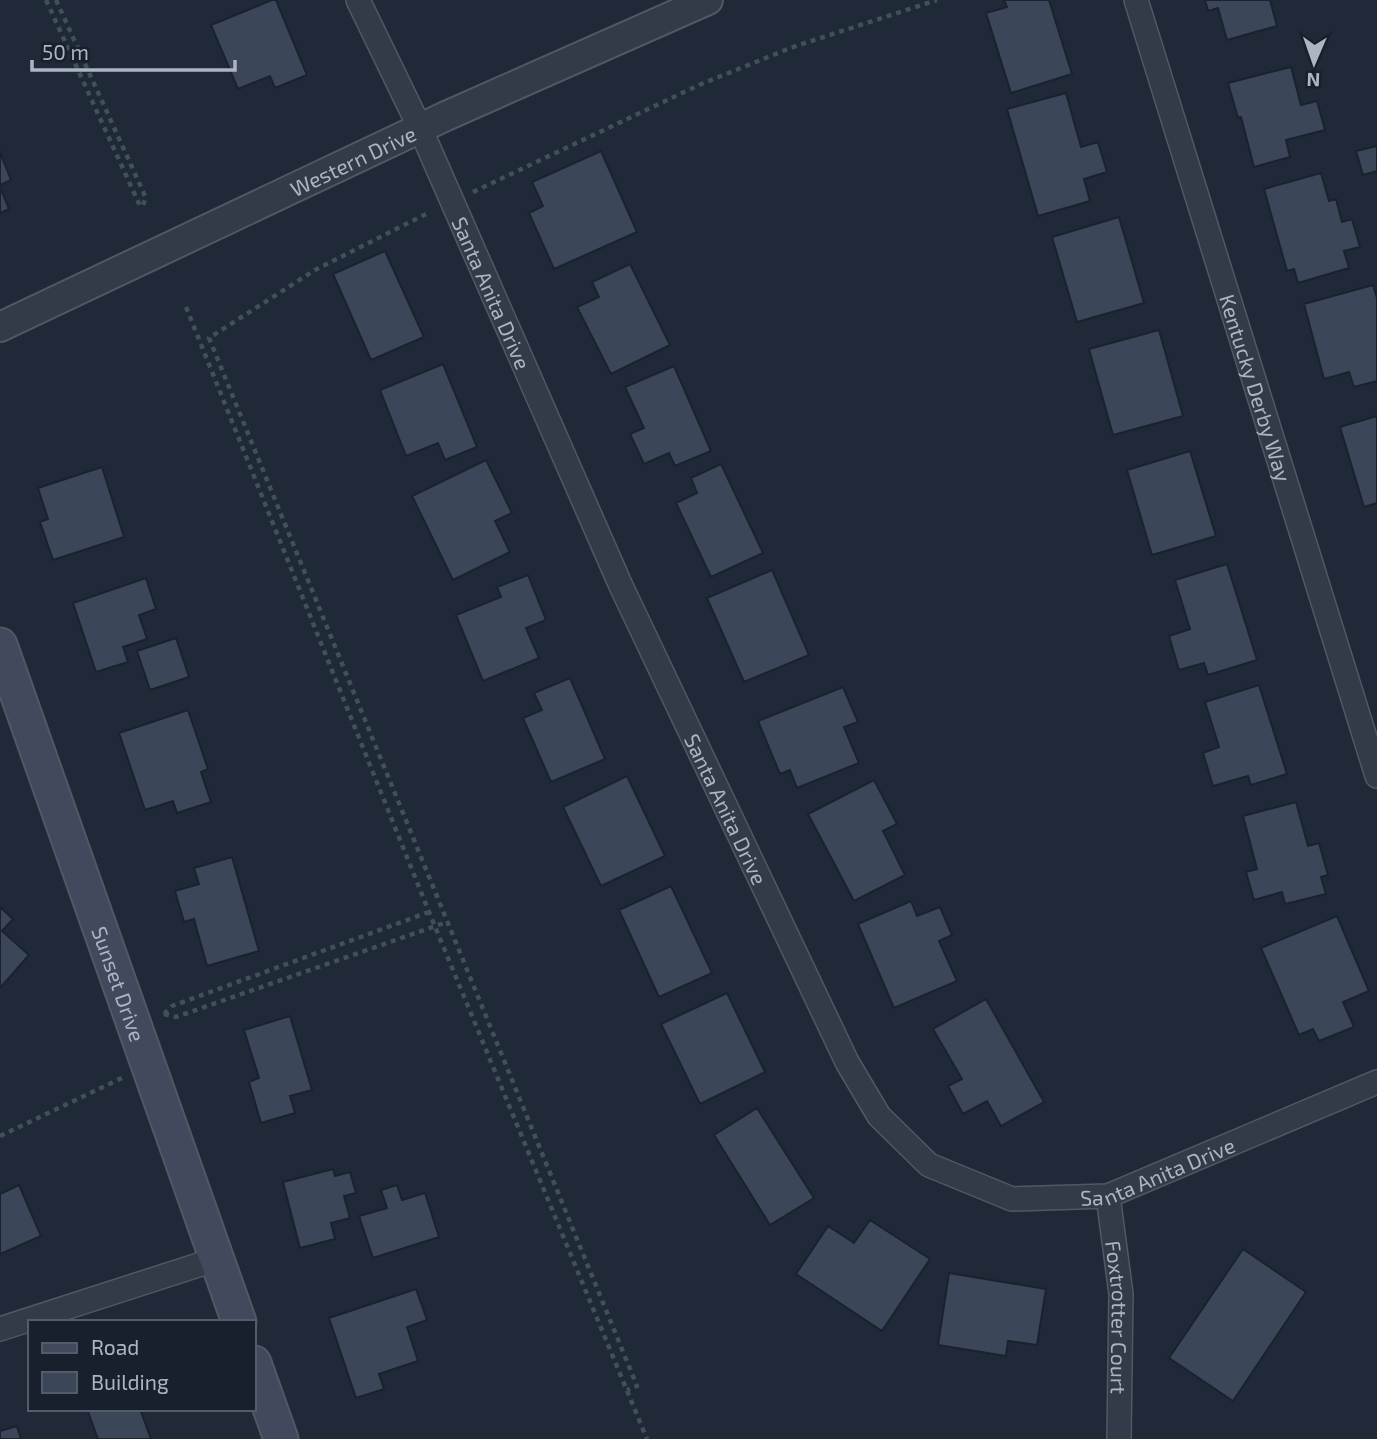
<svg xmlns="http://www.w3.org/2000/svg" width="1377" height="1439" font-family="'Exo 2',sans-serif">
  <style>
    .building { fill: #3b4658; stroke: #1b222f; stroke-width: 2 }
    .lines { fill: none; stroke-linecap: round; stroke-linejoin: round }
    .minor-casing { stroke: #505866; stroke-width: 26 }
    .tertiary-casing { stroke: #505866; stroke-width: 32 }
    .secondary-casing { stroke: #505866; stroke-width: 37 }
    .path { stroke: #3f5257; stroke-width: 4.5; stroke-dasharray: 5 5; stroke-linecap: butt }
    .minor { stroke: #333b48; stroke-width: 23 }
    .tertiary { stroke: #333b48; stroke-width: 28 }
    .secondary { stroke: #41495c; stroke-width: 33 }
    .labels { text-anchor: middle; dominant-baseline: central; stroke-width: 6; stroke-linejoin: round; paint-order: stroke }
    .street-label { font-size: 21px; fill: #adb5c5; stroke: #19202d }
  </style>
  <rect width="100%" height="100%" fill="#1f2938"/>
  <path class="building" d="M272 0H276L307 75 275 88 270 76 238 89 211 25Z
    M1004 0H1049L1072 74 1011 93 986 13 1007 7Z
    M1205 0H1270L1277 26 1227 40 1218 8 1208 11Z
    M1291 67 1301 105 1317 101 1325 130 1286 140 1290 157 1254 167 1241 117 1238 118 1228 83Z
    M1066 93 1081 147 1098 142 1107 172 1084 179 1090 201 1038 216 1007 109Z
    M1377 146V171L1363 175 1356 151Z
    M601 151 637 232 554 269 529 213 543 206 532 182Z
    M0 152 11 180 0 185Z
    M1321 173 1329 201 1336 199 1342 222 1352 219 1360 247 1344 251 1349 268 1298 283 1294 269 1287 271 1264 189Z
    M0 187 9 209 0 213Z
    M1119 217 1144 303 1077 322 1052 237Z
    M385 251 424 337 371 360 333 274Z
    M630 264 670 345 611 374 577 307 599 297 592 282Z
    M1373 285 1377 298V381L1354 387 1349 372 1324 379 1304 304Z
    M1159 330 1183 416 1113 435 1089 349Z
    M443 364 477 447 445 460 438 443 406 456 380 390Z
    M674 366 711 451 675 466 669 453 644 464 630 434 644 428 625 387Z
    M1377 416V503L1364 507 1340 427Z
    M1190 451 1216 536 1152 555 1127 470Z
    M486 460 512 513 495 521 510 552 453 580 412 496Z
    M721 464 763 553 711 577 676 503 697 493 691 478Z
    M102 467 124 537 53 560 40 522 48 519 38 488Z
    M1227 564 1257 660 1208 675 1204 663 1179 670 1169 636 1190 629 1175 580Z
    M772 570 809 655 744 682 707 598Z
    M528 575 546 620 526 628 539 658 483 681 456 615 501 597 497 587Z
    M146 578 156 609 139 615 147 639 123 647 128 662 96 672 73 603Z
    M176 638 189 677 150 690 137 651Z
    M570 678 605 759 551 782 523 718 542 710 534 693Z
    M1259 685 1287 774 1251 785 1248 776 1213 786 1203 753 1219 747 1205 702Z
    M843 687 858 722 844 727 859 763 797 788 790 770 780 774 758 721Z
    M188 710 208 769 201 772 211 802 177 813 173 801 145 810 119 733Z
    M627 776 665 856 601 886 563 807Z
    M874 780 897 824 883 831 905 875 854 901 808 814Z
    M1296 802 1308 846 1319 843 1328 875 1321 877 1326 894 1285 904 1282 892 1254 900 1246 872 1257 869 1243 816Z
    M232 857 259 951 207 966 194 919 184 922 175 891 199 884 194 868Z
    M671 886 712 973 659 997 619 910Z
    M911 901 917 916 940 907 952 935 939 941 957 981 894 1008 858 924Z
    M0 907 13 919 2 931 29 955 0 988Z
    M1337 916 1369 991 1343 1002 1354 1027 1319 1041 1313 1029 1299 1035 1261 948Z
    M727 993 765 1072 700 1104 661 1024Z
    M986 999 1044 1102 1001 1126 987 1101 963 1114 948 1086 962 1079 933 1029Z
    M290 1016 312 1090 290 1096 295 1113 261 1123 249 1082 259 1078 244 1030Z
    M757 1108 814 1198 770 1225 714 1135Z
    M333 1169 335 1176 350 1172 356 1193 344 1196 350 1218 331 1223 335 1239 300 1248 283 1182Z
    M19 1185 41 1236 0 1254V1194Z
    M397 1185 402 1200 425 1193 439 1237 373 1258 359 1216 387 1208 381 1190Z
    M870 1220 930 1259 882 1331 796 1274 828 1226 854 1243Z
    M1243 1249 1306 1292 1233 1401 1169 1358Z
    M949 1273 1046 1289 1037 1345 1008 1341 1006 1356 938 1345Z
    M416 1289 427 1320 407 1327 418 1361 379 1374 384 1389 356 1398 329 1318Z
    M87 1409H140L151 1439H98Z
    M17 1426 21 1439H0V1431Z"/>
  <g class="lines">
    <defs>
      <g id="minor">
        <path id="s1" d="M358 0 420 128 621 586 847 1062 879 1116 929 1165 1012 1199 1108 1196 1377 1082"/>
        <path id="s2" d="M1136 0 1377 776"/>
        <path id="s3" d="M1108 1196 1121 1294 1119 1439"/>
        <path d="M0 1329 217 1259"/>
      </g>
      <g id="tertiary">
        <path id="s4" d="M0 327 446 116 708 0"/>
      </g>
      <g id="secondary">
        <path id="s5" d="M0 645 239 1322"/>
        <path d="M254 1363 281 1439"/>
      </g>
    </defs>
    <use href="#minor" class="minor-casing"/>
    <use href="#tertiary" class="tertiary-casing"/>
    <use href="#secondary" class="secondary-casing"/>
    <path class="path" d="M46 0 141 208
      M56 0 146 198 142 207
      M473 192 699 85 793 47 937 0
      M426 214 315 270 209 338 637 1386 627 1390
      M186 307 429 912 647 1439
      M164 1014 176 1017 447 922
      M164 1014 172 1006 429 912
      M0 1136 124 1077"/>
    <use href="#minor" class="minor"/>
    <use href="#tertiary" class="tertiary"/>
    <use href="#secondary" class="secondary"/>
  </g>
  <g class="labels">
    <g class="street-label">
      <text stroke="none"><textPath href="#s4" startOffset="390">Western Drive</textPath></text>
      <text stroke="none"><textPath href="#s1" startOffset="322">Santa Anita Drive</textPath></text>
      <text stroke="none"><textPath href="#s2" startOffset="406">Kentucky Derby Way</textPath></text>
      <text stroke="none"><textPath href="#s1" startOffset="889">Santa Anita Drive</textPath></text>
      <text stroke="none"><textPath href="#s5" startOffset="359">Sunset Drive</textPath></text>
      <text stroke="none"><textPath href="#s1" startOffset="1542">Santa Anita Drive</textPath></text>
      <text stroke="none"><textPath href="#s3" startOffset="122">Foxtrotter Court</textPath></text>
    </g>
  </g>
  <rect x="28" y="1320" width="228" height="91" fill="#19202d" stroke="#545c6a" stroke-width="2"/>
  <rect x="42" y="1343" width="35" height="10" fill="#41495c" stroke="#545c6a" stroke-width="2"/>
  <text x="91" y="1355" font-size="21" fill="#adb5c5">Road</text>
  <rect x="42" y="1372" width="35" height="21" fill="#3b4658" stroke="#545c6a" stroke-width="2"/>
  <text x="91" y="1390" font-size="21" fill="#adb5c5">Building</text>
  <g transform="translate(1314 63) rotate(182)" stroke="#19202d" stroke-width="5" paint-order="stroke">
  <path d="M0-5L12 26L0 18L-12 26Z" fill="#adb5c5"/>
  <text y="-10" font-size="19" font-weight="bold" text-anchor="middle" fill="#adb5c5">N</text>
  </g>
  <path d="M32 60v10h203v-10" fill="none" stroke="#adb5c5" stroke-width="3.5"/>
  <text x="42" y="60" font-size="21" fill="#adb5c5" stroke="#19202d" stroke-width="5" paint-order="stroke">50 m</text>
</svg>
